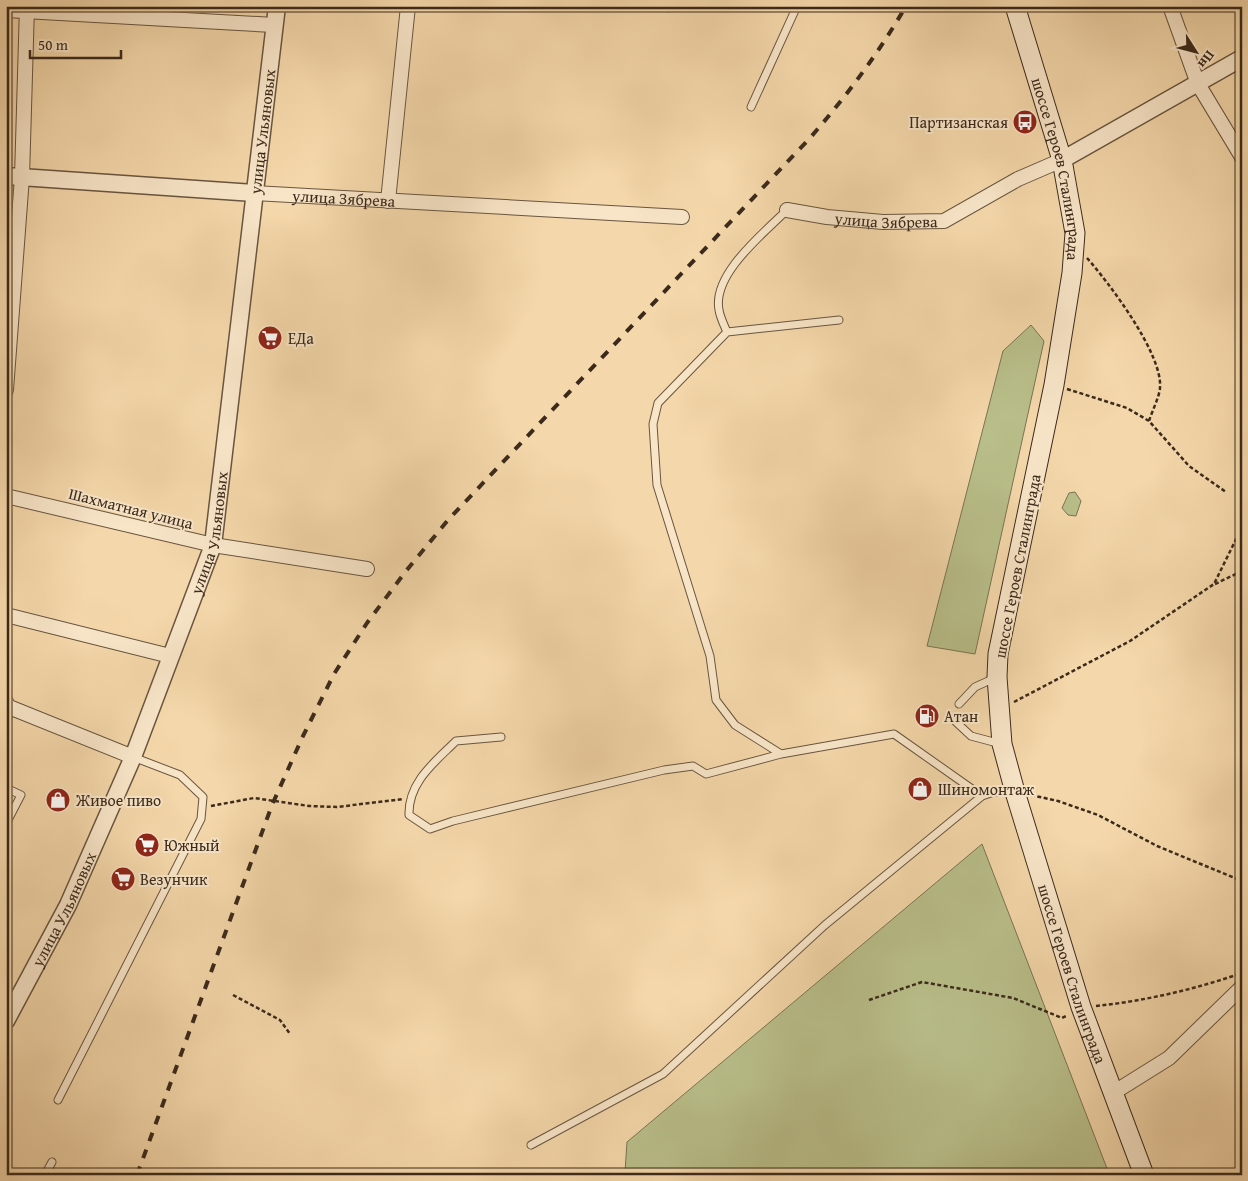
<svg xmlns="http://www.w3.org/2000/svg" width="1248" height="1181" font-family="'Gentium Book Plus',serif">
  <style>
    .green { fill: #b9bf8a; stroke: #7a7452 }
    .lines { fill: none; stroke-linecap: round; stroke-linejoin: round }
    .service-casing { stroke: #69553f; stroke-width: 9 }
    .minor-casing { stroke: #69553f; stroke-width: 16 }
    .tertiary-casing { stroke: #69553f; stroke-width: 19 }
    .secondary-casing { stroke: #3b2a1b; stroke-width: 21 }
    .path { stroke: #3b2a1b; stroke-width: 2.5; stroke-dasharray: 4 2.5; stroke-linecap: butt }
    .service { stroke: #f8e5c8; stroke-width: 7 }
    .minor { stroke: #f8e5c8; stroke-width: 14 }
    .tertiary { stroke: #f8e5c8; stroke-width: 16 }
    .secondary { stroke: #f8e5c8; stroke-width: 19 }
    .rail { stroke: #3b2a1b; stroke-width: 4; stroke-dasharray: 9 9; stroke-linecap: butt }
    .labels { text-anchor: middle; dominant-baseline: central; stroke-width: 4; stroke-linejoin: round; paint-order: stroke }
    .poi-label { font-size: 16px; fill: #3b2a1b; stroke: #f8e5c8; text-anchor: start }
    .street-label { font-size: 16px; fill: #3b2a1b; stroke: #f8e5c8 }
  </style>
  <rect width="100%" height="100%" fill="#f4d7aa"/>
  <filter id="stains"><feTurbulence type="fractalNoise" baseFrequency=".004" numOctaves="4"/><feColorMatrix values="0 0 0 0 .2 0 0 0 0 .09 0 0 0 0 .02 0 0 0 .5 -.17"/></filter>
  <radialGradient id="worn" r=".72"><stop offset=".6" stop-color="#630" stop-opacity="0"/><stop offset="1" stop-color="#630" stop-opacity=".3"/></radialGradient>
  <path class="green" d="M1031 325 1044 341 975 654 927 646 1003 351Z
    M1075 492 1081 501 1076 516 1068 515 1062 508 1069 493Z
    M982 844 1108 1171 1104 1175H627L625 1172 627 1142Z"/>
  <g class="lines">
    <defs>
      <path id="service" d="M660 6 668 8 669 6
        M751 107 797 6
        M787 210C764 233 712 274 719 310 720 317 724 325 727 332L839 320
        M727 332 658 403 653 424 657 485 710 656 716 700 735 725 781 754
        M959 704 975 687 997 677
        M6 722 12 708
        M956 722 971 736 1001 744
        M501 737 456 741C435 762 408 782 409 815L430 829 453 821 664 770 693 766 706 774 781 754 894 734 982 796
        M6 788 21 795 6 824
        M58 1100 201 819 203 797 180 775 133 757
        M531 1145 663 1074 825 925 982 796 994 792H1015
        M45 1175 52 1162"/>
      <g id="minor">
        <path d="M1170 6 1198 84 1242 157"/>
        <path d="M6 10 274 25"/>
        <path id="s1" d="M254 193 682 217"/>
        <path d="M388 201 408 6"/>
        <path id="s2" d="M787 210 827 217 883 222 944 221 1018 179 1062 160"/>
        <path d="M6 390 22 177 27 6"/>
        <path d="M6 496 213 545 367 569"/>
        <path d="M6 615 170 656"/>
        <path d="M6 702 9 707 133 757"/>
        <path d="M1113 1093 1169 1058 1242 987"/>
      </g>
      <g id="tertiary">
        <path d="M1062 160 1242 58"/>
        <path d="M6 176 254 193"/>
        <path id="s3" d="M6 1021 68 905 133 757 213 545 277 6"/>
      </g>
      <g id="secondary">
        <path id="s4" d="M1015 6 1062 160 1075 233 1072 273 1054 385 998 654 997 677 1002 744 1015 792 1081 1007 1144 1175"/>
      </g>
    </defs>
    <use href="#service" class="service-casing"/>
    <use href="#minor" class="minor-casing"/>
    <use href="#tertiary" class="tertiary-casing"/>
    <use href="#secondary" class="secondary-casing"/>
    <path class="path" d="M1087 258C1109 283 1163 354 1160 388 1159 398 1152 411 1149 421
      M1067 389 1127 408 1149 421 1189 466 1226 492
      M1215 584 1242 571
      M1014 702 1130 641 1214 584 1242 527
      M1031 795 1058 801 1098 815 1157 846 1242 881
      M211 806 254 798 309 806 337 807 403 799
      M233 995 280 1020 290 1034
      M869 1000 922 982 1013 998 1062 1018 1068 1015
      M1096 1006C1145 1001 1196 989 1242 973"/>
    <use href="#service" class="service"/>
    <use href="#minor" class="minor"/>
    <use href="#tertiary" class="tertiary"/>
    <use href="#secondary" class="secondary"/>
    <path class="rail" d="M137 1175 272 805 303 736 334 674 367 623 406 571 448 520 809 139C846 97 878 54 906 6"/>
  </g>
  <defs>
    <symbol id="bus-disc" viewBox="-11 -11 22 22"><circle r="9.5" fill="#8f2418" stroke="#f8e5c8"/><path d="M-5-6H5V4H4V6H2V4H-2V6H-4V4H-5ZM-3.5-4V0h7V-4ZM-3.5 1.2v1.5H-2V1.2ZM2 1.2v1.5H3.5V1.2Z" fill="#fff"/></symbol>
    <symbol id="supermarket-disc" viewBox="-11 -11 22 22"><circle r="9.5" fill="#8f2418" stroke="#f8e5c8"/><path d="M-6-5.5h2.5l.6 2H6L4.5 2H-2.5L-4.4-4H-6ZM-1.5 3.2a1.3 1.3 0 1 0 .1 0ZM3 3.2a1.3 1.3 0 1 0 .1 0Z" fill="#fff"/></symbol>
    <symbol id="fuel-disc" viewBox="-11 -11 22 22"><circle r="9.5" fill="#8f2418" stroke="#f8e5c8"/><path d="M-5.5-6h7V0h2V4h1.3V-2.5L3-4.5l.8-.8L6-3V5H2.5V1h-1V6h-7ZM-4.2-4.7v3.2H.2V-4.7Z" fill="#fff"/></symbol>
    <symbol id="shop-disc" viewBox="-11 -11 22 22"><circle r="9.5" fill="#8f2418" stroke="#f8e5c8"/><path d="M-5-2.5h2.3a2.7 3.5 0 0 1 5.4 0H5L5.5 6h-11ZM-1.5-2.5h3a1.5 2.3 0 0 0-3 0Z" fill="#fff"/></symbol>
  </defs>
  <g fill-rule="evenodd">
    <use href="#bus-disc" x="1011" y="108" width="28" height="28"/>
    <use href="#supermarket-disc" x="256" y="324" width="28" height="28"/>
    <use href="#fuel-disc" x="913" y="702" width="28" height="28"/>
    <use href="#shop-disc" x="906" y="775" width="28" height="28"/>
    <use href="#shop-disc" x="44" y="786" width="28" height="28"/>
    <use href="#supermarket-disc" x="133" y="831" width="28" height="28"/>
    <use href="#supermarket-disc" x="109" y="865" width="28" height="28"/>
  </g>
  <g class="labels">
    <g class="poi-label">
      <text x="1008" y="122" text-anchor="end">Партизанская</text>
      <text x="288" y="338">ЕДа</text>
      <text x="944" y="716">Атан</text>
      <text x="938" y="789">Шиномонтаж</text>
      <text x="76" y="800">Живое пиво</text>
      <text x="164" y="845">Южный</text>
      <text x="140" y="879">Везунчик</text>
    </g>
    <g class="street-label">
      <text stroke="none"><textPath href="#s3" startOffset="936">улица Ульяновых</textPath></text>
      <text stroke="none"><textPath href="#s4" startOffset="169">шоссе Героев Сталинграда</textPath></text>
      <text stroke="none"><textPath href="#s1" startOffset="90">улица Зябрева</textPath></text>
      <text stroke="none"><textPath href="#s2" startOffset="100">улица Зябрева</textPath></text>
      <text transform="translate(131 508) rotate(14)">Шахматная улица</text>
      <text stroke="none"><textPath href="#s3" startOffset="531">улица Ульяновых</textPath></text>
      <text transform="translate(1017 566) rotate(-79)">шоссе Героев Сталинграда</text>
      <text stroke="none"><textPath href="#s3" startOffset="126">улица Ульяновых</textPath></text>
      <text stroke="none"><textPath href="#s4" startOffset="994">шоссе Героев Сталинграда</textPath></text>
    </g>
  </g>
  <rect width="1248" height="1181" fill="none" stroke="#f4d7aa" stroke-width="25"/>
  <rect x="8" y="8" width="1233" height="1166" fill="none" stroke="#3b2a1b" stroke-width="2.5"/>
  <rect x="12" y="12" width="1223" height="1156" fill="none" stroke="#3b2a1b"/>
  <g transform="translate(1196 52) rotate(126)" stroke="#f8e5c8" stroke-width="4" paint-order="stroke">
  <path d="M0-4L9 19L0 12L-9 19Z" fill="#3b2a1b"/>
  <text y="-8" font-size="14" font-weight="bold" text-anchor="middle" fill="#3b2a1b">Пн</text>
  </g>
  <path d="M30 50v8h91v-8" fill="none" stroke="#3b2a1b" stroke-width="2.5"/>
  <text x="38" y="50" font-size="15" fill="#3b2a1b" stroke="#f8e5c8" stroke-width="4" paint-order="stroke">50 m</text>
  <rect width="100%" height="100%" filter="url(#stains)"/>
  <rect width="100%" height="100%" fill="url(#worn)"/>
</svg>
